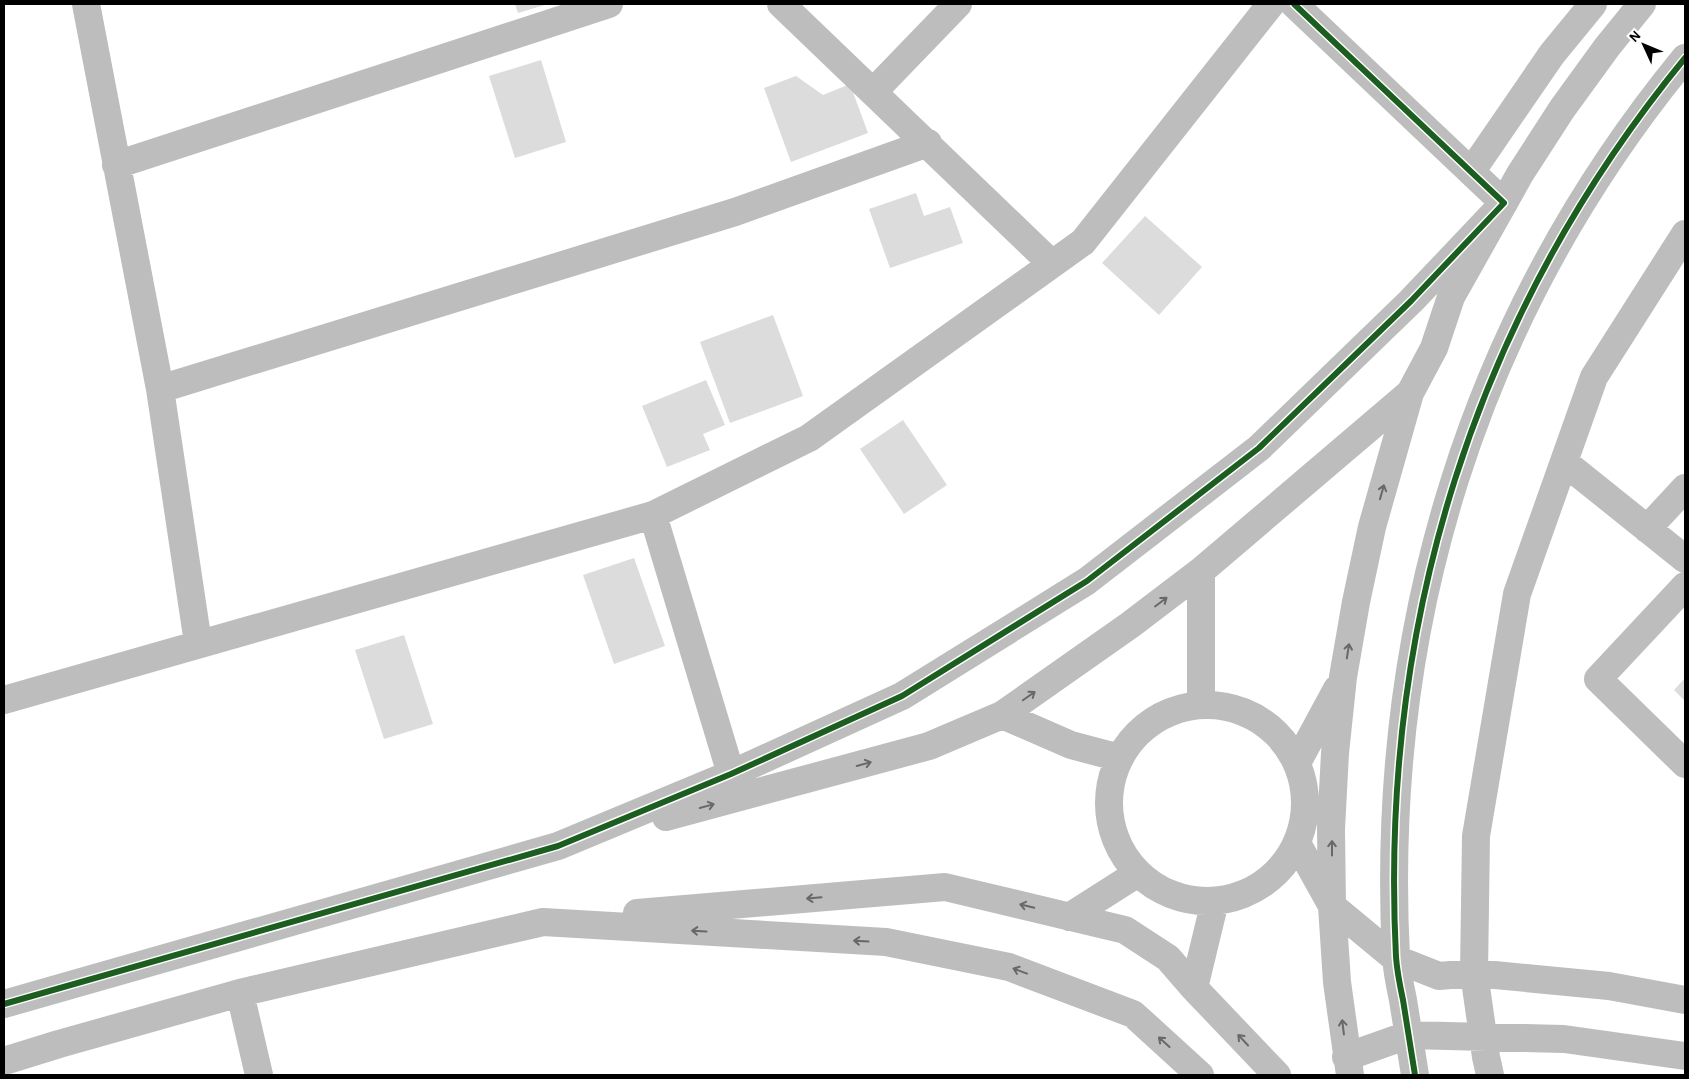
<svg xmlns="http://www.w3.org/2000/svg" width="1689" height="1079" font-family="'Alegreya Sans',sans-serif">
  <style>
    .building { fill: #dcdcdc }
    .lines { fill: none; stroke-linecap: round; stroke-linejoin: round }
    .minor { stroke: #bdbdbd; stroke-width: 28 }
    .cycleway-casing { stroke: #fff; stroke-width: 9 }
    .cycleway { stroke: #1b5e20; stroke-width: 6 }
    .oneway { stroke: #686868 }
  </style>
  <rect width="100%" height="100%" fill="#fff"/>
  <path class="building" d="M515 4H548L518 13Z
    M541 60 566 142 515 158 489 76Z
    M796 76 823 95 850 84 868 133 791 162 764 88Z
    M916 193 924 216 950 207 963 243 890 268 869 209Z
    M1145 216 1202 267 1159 315 1102 263Z
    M773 315 803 396 730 423 700 342Z
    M706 380 725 425 703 434 710 450 667 467 642 406Z
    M903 420 947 485 904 514 860 449Z
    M634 558 665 646 614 664 583 575Z
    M404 635 433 724 384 739 355 650Z
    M1685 678V701L1674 690Z"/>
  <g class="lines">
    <path class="minor" d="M86 4 160 389 198 643
      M781 4 1052 264
      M874 91 958 4
      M116 165 609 4
      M1471 172 1552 54 1593 4
      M160 389 735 212 928 143
      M1564 462 1685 559
      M1647 529 1685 488
      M1201 571V705
      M1685 586 1598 679 1685 764
      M4 700 653 515
      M1109 803a98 98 0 1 1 196 0a98 98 0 1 1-196 0Z
      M1002 715 1071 745 1120 758
      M1297 763 1337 689
      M731 774 653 515 809 438 1083 242 1271 4
      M666 817 929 746 1002 715 1130 625 1201 571 1410 393
      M1297 843 1332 906 1396 959 1439 976 1474 973 1609 986 1685 1000
      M637 913 945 887 1125 930 1168 958 1194 988 1277 1075
      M1069 917 1138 873
      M1194 988 1215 901
      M240 993 259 1075
      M4 1004 558 846 731 774 902 696 1087 581 1259 448 1411 301 1504 203 1294 4
      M1346 1057 1408 1035 1564 1039 1685 1056
      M4 1061 59 1044 240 993 543 922 886 942 1009 967 1133 1014 1200 1075
      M1350 1075 1337 982 1332 906 1331 829 1335 753 1343 677 1356 602 1372 527 1410 393 1434 348 1451 297 1520 174 1562 109 1607 47 1642 4
      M1415 1075C1411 1050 1407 1025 1403 1000 1400 986 1397 971 1396 957 1379 625 1474 315 1685 58
      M1490 1075 1486 1057 1474 973 1476 836 1517 594 1594 377 1685 234"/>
    <defs>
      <path id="cycleway" d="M4 1004 558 846 731 774 902 696 1087 581 1259 448 1411 301 1504 203 1294 4
        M1415 1075C1411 1050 1407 1025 1403 1000 1400 986 1397 971 1396 957 1379 625 1474 315 1685 58"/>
    </defs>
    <use href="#cycleway" class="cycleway-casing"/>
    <use href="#cycleway" class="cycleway"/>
  </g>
  <defs><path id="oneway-shaft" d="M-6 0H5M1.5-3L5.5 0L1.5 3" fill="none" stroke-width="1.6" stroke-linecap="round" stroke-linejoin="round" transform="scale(1.25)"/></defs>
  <g class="oneway">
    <use href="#oneway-shaft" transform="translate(1382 492) rotate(-74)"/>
    <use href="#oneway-shaft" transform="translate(1161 602) rotate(-37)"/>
    <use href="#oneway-shaft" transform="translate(1348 651) rotate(-81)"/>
    <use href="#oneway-shaft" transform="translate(1029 696) rotate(-35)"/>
    <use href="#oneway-shaft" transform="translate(864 764) rotate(-15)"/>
    <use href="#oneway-shaft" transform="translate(707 806) rotate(-15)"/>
    <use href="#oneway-shaft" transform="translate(1332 848) rotate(-90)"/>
    <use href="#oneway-shaft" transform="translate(814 898) rotate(175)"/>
    <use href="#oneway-shaft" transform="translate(1027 906) rotate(-166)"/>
    <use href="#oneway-shaft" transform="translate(699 931) rotate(-177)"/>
    <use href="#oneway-shaft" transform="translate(861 941) rotate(-177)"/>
    <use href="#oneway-shaft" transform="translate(1020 971) rotate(-159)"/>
    <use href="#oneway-shaft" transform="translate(1343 1027) rotate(-97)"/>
    <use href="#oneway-shaft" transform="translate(1243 1040) rotate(-133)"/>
    <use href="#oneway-shaft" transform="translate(1164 1042) rotate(-138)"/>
  </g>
  <rect width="1689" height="1079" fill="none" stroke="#000000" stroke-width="10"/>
  <g transform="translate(1644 45) rotate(314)" stroke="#ffffff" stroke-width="4" paint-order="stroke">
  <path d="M0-4L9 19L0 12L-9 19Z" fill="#000000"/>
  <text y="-8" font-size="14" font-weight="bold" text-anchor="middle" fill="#000000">N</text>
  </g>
</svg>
